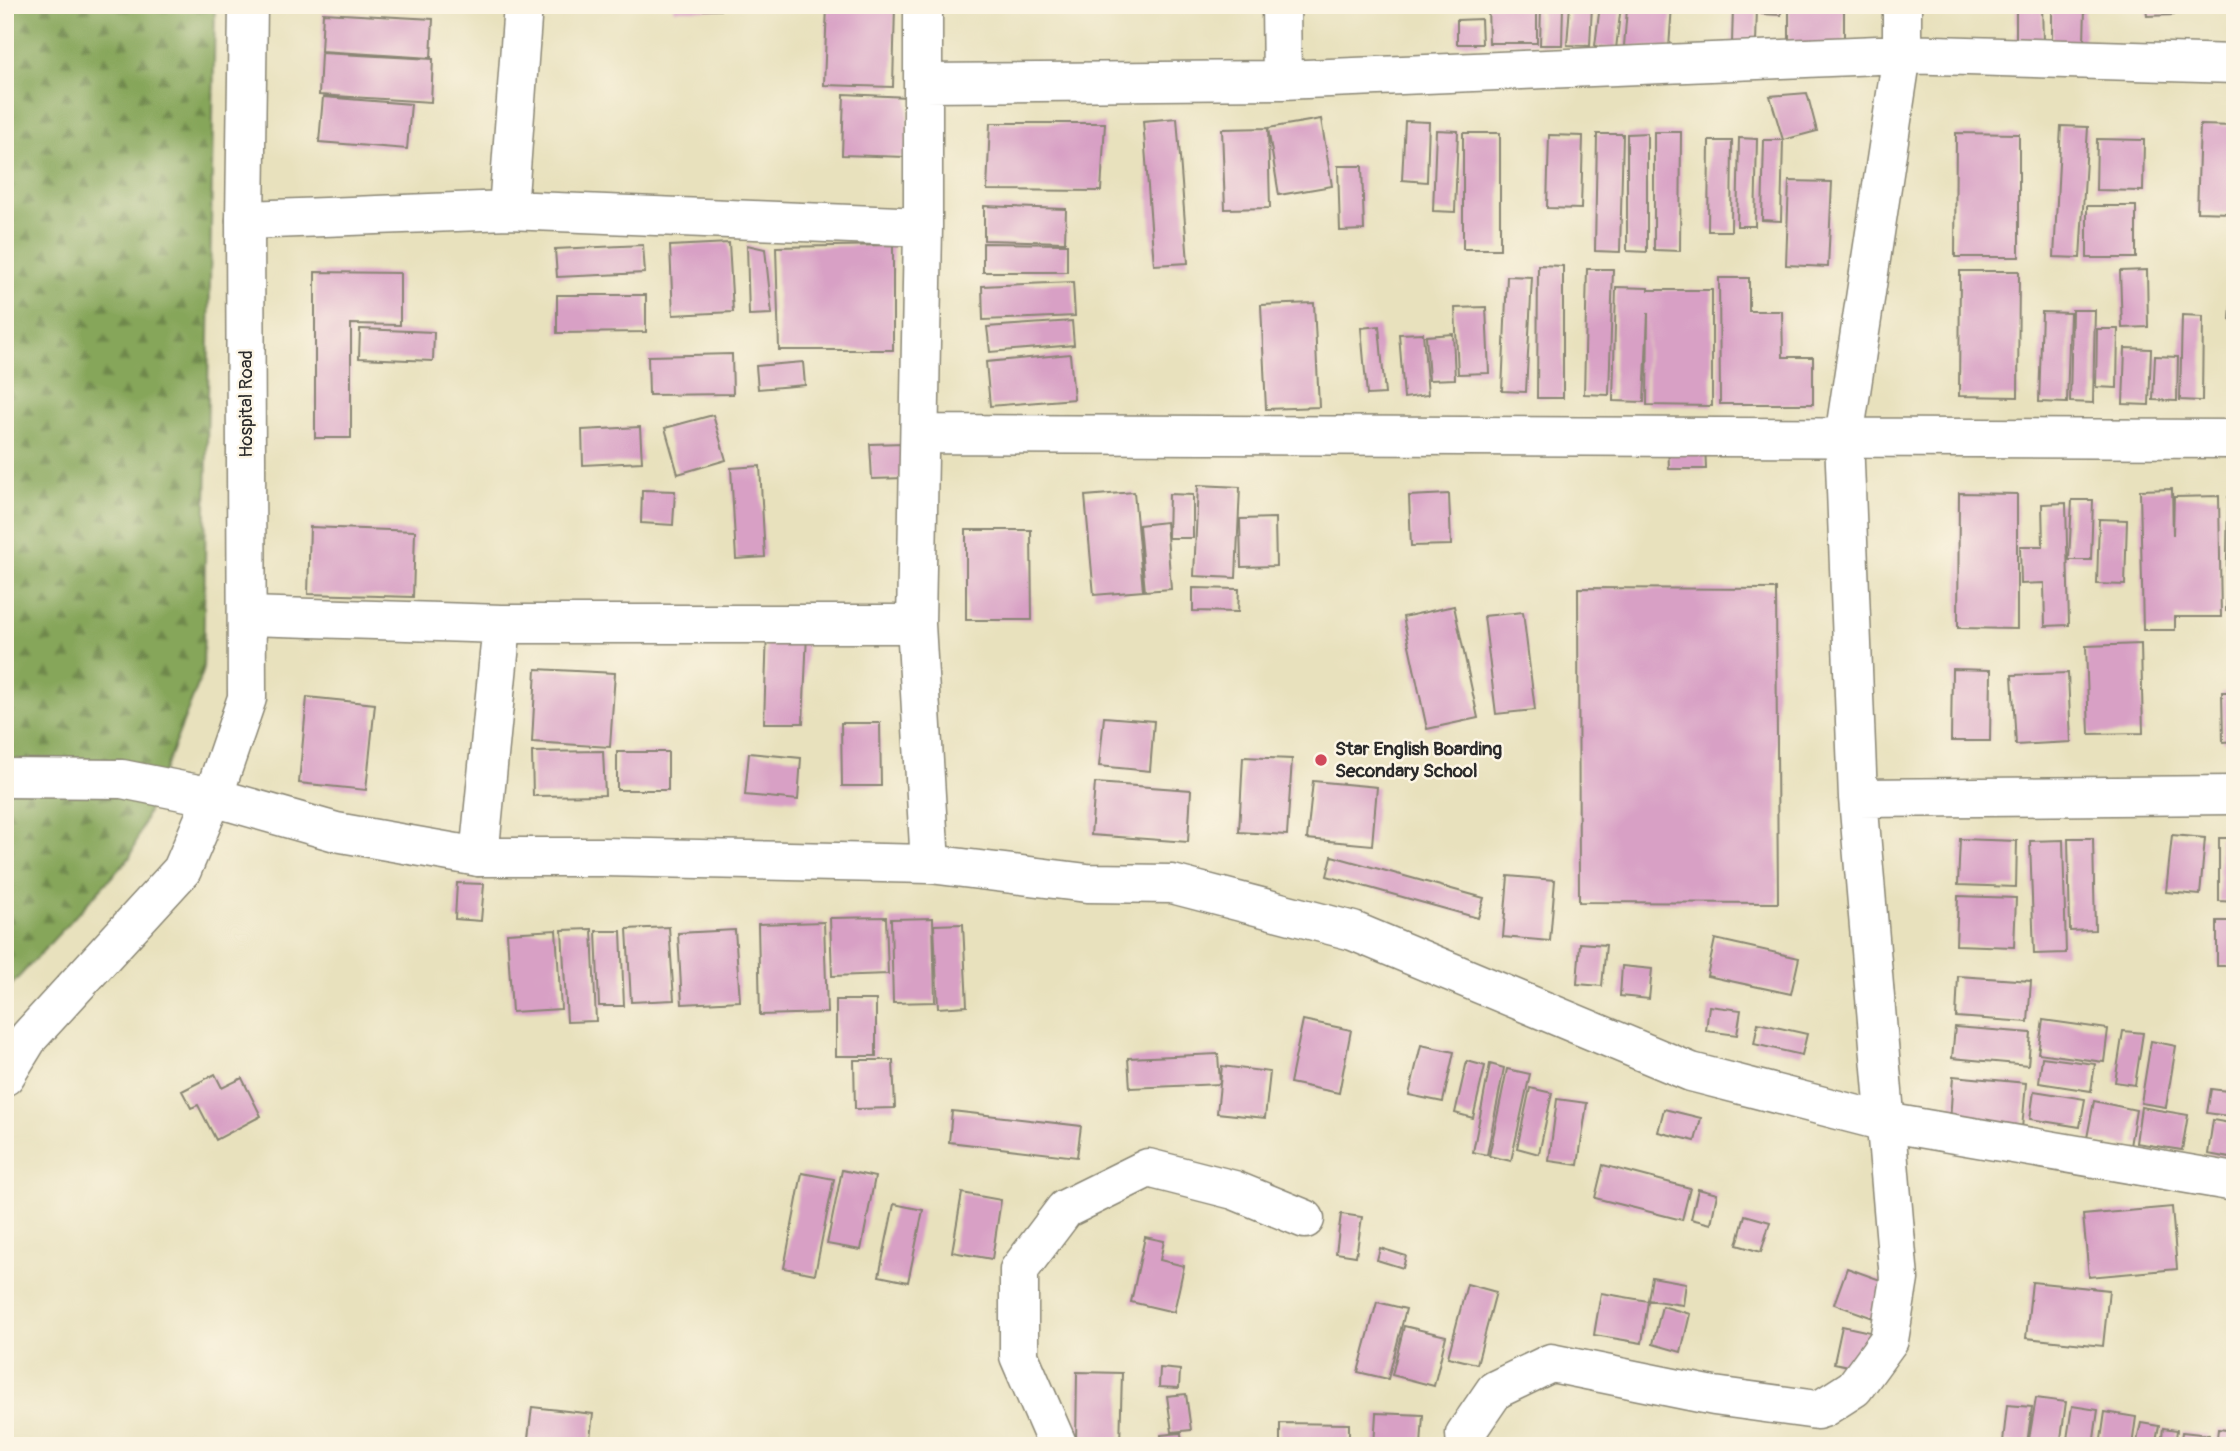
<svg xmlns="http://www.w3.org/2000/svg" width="2240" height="1451" font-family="Pangolin,sans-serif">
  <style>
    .forest { fill: url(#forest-firs); stroke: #586842; stroke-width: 2 }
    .building { fill: #d8a0c5 }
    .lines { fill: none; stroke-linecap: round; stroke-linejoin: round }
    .minor-casing { stroke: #8a8674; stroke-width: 41 }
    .tertiary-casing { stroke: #8a8674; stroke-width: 41 }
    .minor { stroke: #fff; stroke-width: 38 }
    .tertiary { stroke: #fff; stroke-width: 38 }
    .poi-dot { fill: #d1495b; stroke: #fcf5e5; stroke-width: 2.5 }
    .labels { text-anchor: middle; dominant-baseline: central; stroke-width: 5; stroke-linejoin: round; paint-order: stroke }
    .street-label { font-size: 19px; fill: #2b2b2b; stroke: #fcf5e5 }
    .poi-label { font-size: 19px; font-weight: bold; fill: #2b2b2b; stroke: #fcf5e5; text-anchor: start }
  </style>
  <defs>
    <pattern id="forest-firs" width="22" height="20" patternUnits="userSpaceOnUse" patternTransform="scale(1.75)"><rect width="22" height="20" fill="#86a65a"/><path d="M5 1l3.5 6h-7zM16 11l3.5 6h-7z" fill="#6e874b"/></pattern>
  </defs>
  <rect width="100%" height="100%" fill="#fcf5e5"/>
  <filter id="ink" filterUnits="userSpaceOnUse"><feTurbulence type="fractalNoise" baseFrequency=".0143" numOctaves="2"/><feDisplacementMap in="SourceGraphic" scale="14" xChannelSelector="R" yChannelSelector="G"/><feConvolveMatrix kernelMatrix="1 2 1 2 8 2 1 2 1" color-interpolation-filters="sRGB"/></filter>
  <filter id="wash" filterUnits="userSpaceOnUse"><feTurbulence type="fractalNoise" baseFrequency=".00686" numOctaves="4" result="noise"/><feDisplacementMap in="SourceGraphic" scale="28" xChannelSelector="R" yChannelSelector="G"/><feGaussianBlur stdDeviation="1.57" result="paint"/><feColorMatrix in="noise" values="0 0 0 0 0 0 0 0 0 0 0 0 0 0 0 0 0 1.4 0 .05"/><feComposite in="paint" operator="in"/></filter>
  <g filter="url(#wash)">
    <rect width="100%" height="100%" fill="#e8e1bd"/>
    <path class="forest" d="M5 5H215L203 672 130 857 5 992Z"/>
    <g id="blocks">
      <path class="building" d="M353 5H408V11L353 7Z
        M674 5H721V10H674Z
        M827 5H895L893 87 824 85Z
        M1488 5H1537V43H1489Z
        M1541 5H1563L1562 45H1540Z
        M1570 5H1592L1590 46 1567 45Z
        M1600 5H1621L1616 49 1595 46Z
        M1646 5H1672L1669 48 1624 46 1627 9 1645 10Z
        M1761 5H1781V15L1762 14Z
        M1789 5H1844V51H1789Z
        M2016 5H2042L2043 42H2016Z
        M2146 5H2174V15L2147 16Z
        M1733 7H1757L1756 45 1732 44Z
        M2052 7 2085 8 2084 42 2052 41Z
        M323 13 433 19 431 58 321 51Z
        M1481 19 1482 44H1457V20Z
        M321 53 433 59 431 102 319 95Z
        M1807 93 1817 131 1783 140 1781 221 1762 220 1764 140H1783L1770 96Z
        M844 94 908 97 907 157 842 155Z
        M323 97 411 104 407 149 319 142Z
        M1177 118 1188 263 1154 265 1143 121Z
        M1321 119 1332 186 1279 195 1268 128Z
        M1405 121 1429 122 1427 182 1402 180Z
        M990 123H1105L1101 191 987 190Z
        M2200 125 2234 126 2232 213 2197 212Z
        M2061 126 2088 127 2080 258 2054 257Z
        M1268 128 1270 208 1225 209 1222 129Z
        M1436 130 1458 131 1455 212 1433 211Z
        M1654 132H1681L1680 251 1654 250Z
        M1463 133H1500V249H1463Z
        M1647 133V252L1627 251V134Z
        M1956 133 2019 134V257H1955Z
        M1597 134H1623L1620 252 1595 251Z
        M1549 135 1583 136 1581 209 1547 208Z
        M1739 138 1757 139 1755 226H1737Z
        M2097 139 2144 140 2143 191 2096 190Z
        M1709 141H1732L1731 231H1708Z
        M1338 166H1362L1364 230 1340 231Z
        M1789 181 1832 182 1828 267 1786 265Z
        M984 206 1066 209 1065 242 984 240Z
        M2087 206H2136V258H2087Z
        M729 243 733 312 673 315 670 246Z
        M983 243 1067 244V272H983Z
        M643 245 645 273 557 277 555 249Z
        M747 245 765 249 772 314 749 315Z
        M893 245V350H779L776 247Z
        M1538 265 1563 266V398H1537Z
        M1587 269H1613L1609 395 1584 394Z
        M2147 270 2148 327 2122 328 2120 271Z
        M1960 271H2019L2018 397 1959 396Z
        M315 272 400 273V325L351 324V438H315Z
        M2233 273H2235V320H2230Z
        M1507 276 1532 277 1526 392 1502 391Z
        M1719 278H1749V311H1782L1783 357H1813V404H1720Z
        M1073 282 1075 316 983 320 982 286Z
        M1616 287 1648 288V290H1712V406L1647 405 1648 313 1644 402 1613 401Z
        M557 295H646V332L557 333Z
        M1314 303 1319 407 1266 409 1261 305Z
        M1486 307 1489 373 1458 374 1455 308Z
        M2072 310H2095L2093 403 2070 402Z
        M2042 312 2070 313 2067 403 2039 402Z
        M2182 315 2203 316 2202 401 2180 400Z
        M1072 321 1074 345 990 352 987 327Z
        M1379 326 1385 394 1367 395 1361 328Z
        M360 329 434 332 433 361 359 358Z
        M2097 329H2118L2117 388 2096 387Z
        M1423 333 1428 395 1404 398 1399 334Z
        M1453 334 1455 379 1429 380 1426 336Z
        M2125 348 2151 349 2149 405 2123 404Z
        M732 354 733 394 649 395 648 356Z
        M1070 354 1074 399 990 406 986 362Z
        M2155 356 2178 357 2177 401 2153 400Z
        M803 362 805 385 758 389 756 366Z
        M713 415 726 460 678 474 665 428Z
        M640 427 642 462 583 465 582 430Z
        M1668 440 1705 441 1706 469H1669Z
        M903 443 905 478 872 479 870 444Z
        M760 466 765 557 736 559 731 468Z
        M1198 485 1240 487 1236 578 1194 576Z
        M2172 489 2173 535 2174 497 2219 496 2221 617H2175V630H2143L2140 490Z
        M642 490 675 491 673 525 641 523Z
        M1134 492 1143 591 1094 595 1085 496Z
        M1959 493 2017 494V629L1958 628Z
        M1169 494 1193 495V538H1168Z
        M1449 494 1451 545 1411 546 1409 496Z
        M2228 497H2235V612L2226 611Z
        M2072 500H2093L2091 560H2069Z
        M2066 503 2069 625 2045 626 2044 583 2021 584 2020 546H2043L2042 504Z
        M1275 518 1276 566 1241 567 1240 519Z
        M2099 519 2127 520 2125 585 2097 584Z
        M1166 522 1171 589 1145 591 1139 525Z
        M310 527 415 531 413 597 308 594Z
        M966 530H1031L1032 620H966Z
        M1193 588 1239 589 1238 612 1193 611Z
        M1578 588 1776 589 1778 903 1579 902Z
        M1454 606 1478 718 1427 729 1403 617Z
        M1523 612 1535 710 1496 714 1484 616Z
        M767 630 807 634 803 723H764Z
        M2141 644 2143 733 2089 734 2086 646Z
        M536 669 615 673 610 747 532 742Z
        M1952 669 1991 670 1990 741H1951Z
        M2068 673 2071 742 2016 745 2012 675Z
        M2222 692H2235V741L2223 742Z
        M307 697 375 704 366 790 299 783Z
        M1104 717 1154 721 1150 771 1099 766Z
        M841 723H880L881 786H842Z
        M603 751 605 795 533 796 532 752Z
        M617 752H668V790H617Z
        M749 753 801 758 798 800 745 795Z
        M1243 757 1292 759 1287 835 1239 832Z
        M1313 781 1377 787 1372 845 1307 839Z
        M1095 783 1191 790 1188 842 1091 835Z
        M2172 835 2205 838 2200 895 2166 892Z
        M2068 838H2093L2095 930 2070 931Z
        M2219 838H2235V902L2219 901Z
        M1960 839 2017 841 2016 887 1958 885Z
        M2063 840 2066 953 2034 954 2030 841Z
        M1332 856 1484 898 1478 918 1327 876Z
        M1508 876 1555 880 1550 941 1503 937Z
        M457 883 484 884 481 921 455 919Z
        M1958 896 2016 898 2014 947 1956 945Z
        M886 917 888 974 832 976 830 918Z
        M933 918 935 1002 893 1003 891 919Z
        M2217 921H2235V966H2217Z
        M824 922 827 1013 760 1015 758 924Z
        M963 924 967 1006 938 1008 934 925Z
        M669 927 674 1000 631 1002 627 929Z
        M592 929 596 1021 567 1022 562 930Z
        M556 930 561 1009 512 1012 507 933Z
        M735 930 740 1001 682 1004 678 933Z
        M596 931H621L624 1006H599Z
        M1715 939 1799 958 1791 994 1707 976Z
        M1580 943 1606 945 1602 986 1577 984Z
        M1622 966 1652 969 1649 999 1620 996Z
        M1958 976 2031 981 2028 1022 1956 1017Z
        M836 1000H876V1056H836Z
        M1709 1006 1741 1010 1737 1035 1706 1031Z
        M1303 1020 1351 1030 1339 1093 1290 1083Z
        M2043 1020 2108 1029 2104 1062 2038 1053Z
        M1758 1023 1807 1034 1802 1055 1754 1044Z
        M1955 1027 2031 1033 2028 1065 1952 1058Z
        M2123 1031 2143 1033 2135 1085 2115 1082Z
        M2151 1041 2176 1046 2166 1107 2141 1103Z
        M1421 1045 1454 1052 1443 1102 1409 1095Z
        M1218 1054 1220 1084 1222 1066 1270 1072 1265 1118 1217 1113 1220 1084 1130 1088 1128 1058Z
        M2042 1057 2095 1064 2091 1091 2039 1083Z
        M854 1060H893L895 1108 855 1109Z
        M1467 1061 1485 1066 1473 1118 1455 1113Z
        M1490 1064 1504 1068 1487 1155 1473 1152Z
        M1507 1069 1530 1074 1511 1161 1489 1156Z
        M215 1074 222 1088 242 1078 261 1116 216 1140 198 1105 191 1108 182 1091Z
        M1953 1076 2026 1083 2022 1129 1950 1122Z
        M1530 1088 1552 1093 1539 1154 1517 1148Z
        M2211 1089 2235 1092V1117L2207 1113Z
        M2034 1091 2085 1099 2080 1127 2030 1119Z
        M1557 1099 1587 1103 1578 1165 1549 1161Z
        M2094 1101 2136 1110 2130 1146 2087 1138Z
        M2141 1107 2188 1115 2182 1150 2136 1143Z
        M1664 1109 1701 1118 1695 1141 1658 1132Z
        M952 1111 1081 1126 1077 1157 949 1142Z
        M2213 1120 2235 1124 2230 1158 2208 1154Z
        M1603 1165 1690 1188 1682 1220 1595 1198Z
        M842 1170 875 1177 861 1250 827 1244Z
        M802 1173 834 1179 815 1274 784 1268Z
        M1698 1189 1717 1194 1711 1224 1691 1219Z
        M962 1193 1001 1200 992 1259 952 1252Z
        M894 1204 923 1210 908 1282 879 1276Z
        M2172 1207 2177 1269 2089 1277 2083 1215Z
        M1341 1214 1362 1217 1356 1256 1336 1253Z
        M1745 1215 1770 1222 1761 1252 1737 1245Z
        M1145 1237 1164 1241 1160 1260 1184 1266 1174 1312 1131 1302Z
        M1380 1248 1406 1256 1403 1268 1377 1260Z
        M1847 1268 1886 1282 1873 1318 1834 1304Z
        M1652 1277 1686 1283 1683 1305 1648 1300Z
        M2032 1282 2109 1290 2103 1346 2026 1338Z
        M1467 1284 1496 1292 1477 1364 1448 1357Z
        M1601 1293 1648 1301 1642 1343 1594 1335Z
        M1377 1302 1406 1309 1388 1379 1358 1372Z
        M1662 1306 1690 1314 1681 1352 1653 1344Z
        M1404 1326 1446 1336 1434 1386 1392 1375Z
        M1842 1326 1870 1332 1862 1369 1834 1363Z
        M1160 1368 1180 1370 1179 1388 1159 1387Z
        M1077 1372 1122 1373 1120 1446H1076Z
        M1186 1394 1191 1430 1172 1432 1167 1396Z
        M2036 1398 2066 1402 2060 1446 2028 1445Z
        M2007 1405 2032 1407 2027 1444 2003 1442Z
        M2072 1406 2098 1410 2093 1446H2066Z
        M532 1407 593 1414 589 1446H527Z
        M2105 1412 2136 1417 2132 1446H2100Z
        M1376 1413 1423 1415 1421 1446H1374Z
        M1280 1423 1349 1424V1446H1280Z
        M2141 1423 2159 1426 2155 1446H2136Z
        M2163 1428 2177 1430 2175 1446H2161Z
        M2218 1429 2235 1431V1446H2216Z
        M2182 1432 2209 1435 2208 1446H2180Z
        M1181 1433 1182 1446H1162L1161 1435Z"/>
    </g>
  </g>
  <g filter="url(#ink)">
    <use href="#blocks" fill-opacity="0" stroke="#8a8674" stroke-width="2"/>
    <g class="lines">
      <defs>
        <path id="minor" d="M923 5V227L916 624 930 864
          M1281 5 1282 80
          M923 83 1282 80 1902 54 2235 64
          M508 210 523 5
          M245 220 508 210 923 227
          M921 434 2235 439
          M248 616 502 624H916
          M5 778 122 779 213 797
          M1858 798 2235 795
          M479 857 502 624
          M1058 1446 1019 1356V1270L1065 1209 1148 1168 1234 1190 1305 1219
          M1466 1446 1465 1434 1495 1390 1551 1363 1714 1396 1817 1410 1823 1408 1854 1388 1889 1340 1899 1279 1858 798 1844 438 1902 54V5"/>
        <path id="tertiary" d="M213 797 336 832 479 857H603L930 864 1087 883 1172 884 1353 931 1691 1072 1885 1122 2235 1182
          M5 1076 29 1037 182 870 213 797 247 698 245 220 248 5"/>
      </defs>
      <use href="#minor" class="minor-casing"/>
      <use href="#tertiary" class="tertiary-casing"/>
      <use href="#minor" class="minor"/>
      <use href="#tertiary" class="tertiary"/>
    </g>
  </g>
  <circle class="poi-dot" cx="1321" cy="760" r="7"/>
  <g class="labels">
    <g class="street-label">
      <text transform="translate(246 404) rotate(-90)">Hospital Road</text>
    </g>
    <g class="poi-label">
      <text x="1335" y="749">Star English Boarding<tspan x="1335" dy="22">Secondary School</tspan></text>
    </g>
  </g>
  <rect width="2240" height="1451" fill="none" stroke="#fcf5e5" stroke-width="28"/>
</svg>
